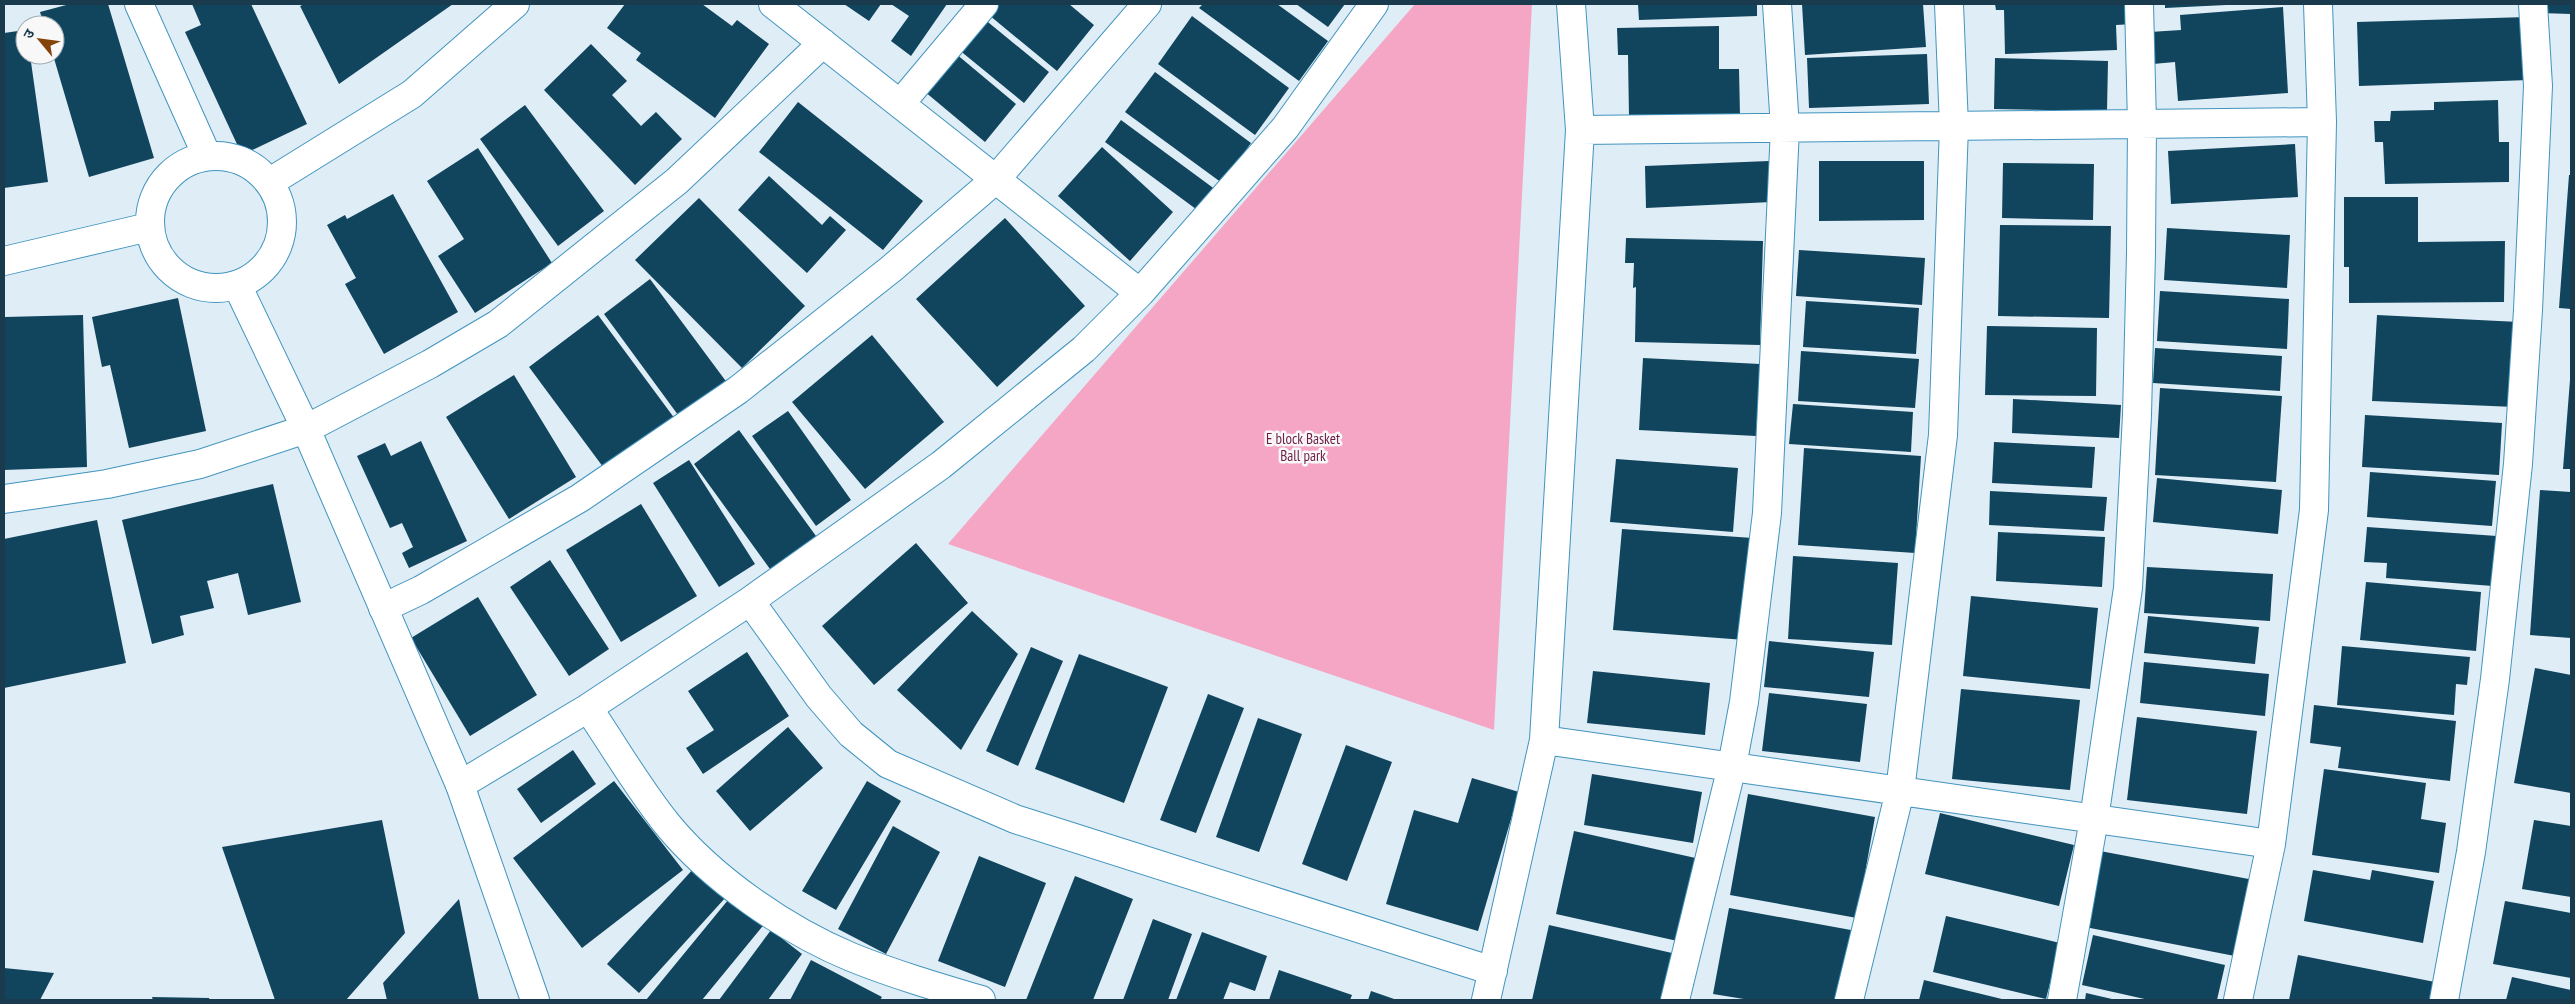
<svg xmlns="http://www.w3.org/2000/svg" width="2575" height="1004" font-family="'PT Sans Narrow','Noto Sans Devanagari',sans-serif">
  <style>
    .green { fill: #f5a6c5 }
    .building { fill: #11445d }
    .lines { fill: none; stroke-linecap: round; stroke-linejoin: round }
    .minor-casing { stroke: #4294be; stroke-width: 30 }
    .tertiary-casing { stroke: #4294be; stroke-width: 30 }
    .minor { stroke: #fff; stroke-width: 28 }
    .tertiary { stroke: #fff; stroke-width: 28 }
    .labels { text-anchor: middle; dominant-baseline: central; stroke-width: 5; stroke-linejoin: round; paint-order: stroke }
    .park-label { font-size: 15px; fill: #6e1e45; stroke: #f8f8f8 }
  </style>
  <rect width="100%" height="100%" fill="#deedf6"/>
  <path class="green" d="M1415 4H1532L1494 730 948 544Z"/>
  <path class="building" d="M70 4H108L154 158 89 177 53 55H55V25H44L40 12Z
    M192 4H251L307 124 242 155 185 32 201 25Z
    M305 4H453L339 84 300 6Z
    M625 4H702L732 26 737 20 769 44 715 118 636 60 641 53 607 28Z
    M844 4H881L869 21Z
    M891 4H947L911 56 891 41 909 16Z
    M998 4H1069L1094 25 1057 71 989 15Z
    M1203 4H1277L1328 41 1299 81 1199 8Z
    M1296 4H1345L1328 27Z
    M1638 4H1757V16L1639 20Z
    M1802 4H1923L1926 47 1805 55Z
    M1995 4 2133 5V24L2116 25 2117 50 2005 54 2004 10H1996Z
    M2165 4H2226V5L2165 8Z
    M2541 4H2571V14L2540 13Z
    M2283 7 2288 93 2178 101 2175 62 2153 64 2150 32 2181 30 2180 15Z
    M1192 16 1289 88 1255 135 1158 64Z
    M2527 17 2529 80 2359 86 2357 22Z
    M983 18 1049 72 1024 103 958 49Z
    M1719 26V69H1739L1740 116 1629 117 1628 55H1618L1617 28Z
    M25 30V55H30L48 182 4 188V33Z
    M591 44 627 81 612 95 641 126 656 112 682 139 635 185 544 90Z
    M955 53 1016 104 985 142 924 91Z
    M1927 54 1929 104 1809 108 1807 58Z
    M1995 58 2108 61 2107 111 1994 109Z
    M1155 72 1251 143 1222 183 1125 112Z
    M2498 100 2499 142H2509V182L2385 184 2383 142H2375L2374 121H2390L2391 111 2434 110V102Z
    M798 102 923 201 883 250 759 152Z
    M525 105 604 211 558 246 480 139Z
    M1121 120 1216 190 1200 212 1105 142Z
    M2295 144 2298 197 2171 204 2168 151Z
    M1102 147 1173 212 1130 261 1058 196Z
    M478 148 552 263 475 313 438 256 464 239 427 181Z
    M1769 161 1771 202 1646 208 1645 166Z
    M1819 161H1924V220L1819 221Z
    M2003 163 2094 164 2093 220 2002 218Z
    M2569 175H2571V309L2559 308Z
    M769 176 822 225 830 216 846 230 807 273 738 210Z
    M393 194 458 312 384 354 345 284 356 278 327 225 345 215 347 219Z
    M2344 197H2418V242L2505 241 2504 302 2349 303V267H2344Z
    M699 198 805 306 742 368 635 260Z
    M1005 218 1085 306 997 387 916 299Z
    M2000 225 2111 226 2109 318 1998 316Z
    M2167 228 2290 235 2287 288 2164 280Z
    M1626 238 1763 241 1760 345 1635 342 1636 287 1633 288 1634 263H1625Z
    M1799 250 1925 258 1922 305 1796 296Z
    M650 279 728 384 681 419 604 314Z
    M2160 291 2289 299 2287 349 2157 341Z
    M178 298 206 431 129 448 110 365 102 367 92 317Z
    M1806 301 1919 308 1916 354 1803 347Z
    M83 315 87 467 4 470 5 317Z
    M598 315 678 423 609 475 529 367Z
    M2377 315 2519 322 2515 407 2372 401Z
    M1987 326 2097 328 2096 396 1985 395Z
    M872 335 944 422 865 489 792 402Z
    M2155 348 2282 356 2280 391 2153 383Z
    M1801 351 1919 359 1915 408 1798 401Z
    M1643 358 1760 364 1756 436 1639 430Z
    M514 375 576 477 509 519 446 417Z
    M2570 380H2571V469H2563Z
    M2160 388 2282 396 2276 482 2155 475Z
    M2013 399 2121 405 2119 438 2012 433Z
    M1793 404 1913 412 1911 452 1789 444Z
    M788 411 851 500 816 526 752 436Z
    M2365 415 2502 423 2499 475 2362 467Z
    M739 430 816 536 770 569 694 464Z
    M421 441 467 541 409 568 402 553 413 547 402 523 390 528 357 456 385 443 391 456Z
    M1994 442 2095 447 2092 488 1992 483Z
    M1804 448 1921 456 1915 553 1798 545Z
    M1616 459 1738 468 1733 532 1610 522Z
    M689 460 755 564 719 587 653 483Z
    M2370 472 2496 481 2492 526 2367 517Z
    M2157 478 2282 490 2278 534 2153 522Z
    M273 484 301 602 248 615 238 573 207 581 214 608 180 616 184 635 152 644 122 520Z
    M2540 490 2571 492V638L2530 635Z
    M1990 491 2107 497 2104 531 1989 525Z
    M641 504 697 596 621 642 566 550Z
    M97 520 126 663 4 688V539Z
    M2367 527 2497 536 2493 586 2386 578 2387 563 2364 562Z
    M1622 529 1753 538 1745 640 1613 630Z
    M1998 532 2105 537 2102 587 1996 581Z
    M916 543 968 603 874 685 822 626Z
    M1793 556 1898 563 1892 645 1788 639Z
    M550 560 609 649 569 676 510 587Z
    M2147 567 2273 574 2270 621 2144 613Z
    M2366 582 2481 592 2476 651 2360 640Z
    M1971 596 2098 608 2090 689 1963 676Z
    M478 597 537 695 470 736 411 638Z
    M972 611 1018 654 961 750 897 690Z
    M2148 616 2259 627 2255 664 2144 653Z
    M1769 641 1874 652 1869 697 1764 687Z
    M2342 646 2470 657 2467 685 2456 684 2454 715 2337 705Z
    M1031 647 1063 661 1018 766 986 751Z
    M747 652 789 716 703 774 686 748 714 730 688 691Z
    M1079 654 1168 687 1124 803 1035 769Z
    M2144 662 2269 674 2265 716 2140 703Z
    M2535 668 2571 675V793L2514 783Z
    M1593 671 1710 683 1705 735 1587 723Z
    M1961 689 2080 700 2070 790 1952 779Z
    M1769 693 1867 704 1860 762 1762 751Z
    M1208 694 1244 708 1196 833 1160 820Z
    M2314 705 2456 721 2450 781 2338 768 2341 747 2310 743Z
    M2137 717 2257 731 2247 814 2127 800Z
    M1258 718 1302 734 1259 852 1216 837Z
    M788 727 823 768 750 831 716 791Z
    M1346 745 1392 762 1347 881 1302 864Z
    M573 750 596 784 541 823 517 789Z
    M2324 769 2426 783 2421 819 2446 823 2439 873 2312 855Z
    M1592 774 1702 792 1693 843 1584 825Z
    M1472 778 1519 792 1478 931 1386 904 1414 810 1458 823Z
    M614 781 683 870 582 948 513 858Z
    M867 781 901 801 836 910 802 891Z
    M1748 794 1875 817 1857 918 1730 895Z
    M1940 813 2074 845 2059 906 1925 874Z
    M382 820 405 933 346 1000H275L222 847Z
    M2534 820 2571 826V897L2522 889Z
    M893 826 940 852 886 954 838 929Z
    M1574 831 1700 859 1682 942 1556 914Z
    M2100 851 2254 880 2240 957 2085 927Z
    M979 856 1046 883 1005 987 938 961Z
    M694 868 726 897 639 993 607 964Z
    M2313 870 2370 880 2372 870 2434 881 2423 943 2304 921Z
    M1075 876 1133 899 1093 1000H1026Z
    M733 894 766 922 702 1000H646Z
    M459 899 479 1000H387L383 983Z
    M2505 901 2571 913V978L2493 964Z
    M1729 908 1851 930 1838 1000H1750L1713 994Z
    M1946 916 2060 943 2046 999 1933 972Z
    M1153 919 1192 934 1168 1000H1123Z
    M1549 925 1672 953 1661 1000H1532Z
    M771 930 802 954 768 1000H719Z
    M1202 932 1267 956 1255 991 1230 982 1223 1000H1176Z
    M2093 935 2225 965 2217 1000H2149L2082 985Z
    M2298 955 2435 982 2431 1000H2289Z
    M811 960 882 997 880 1000H790Z
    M4 968 54 973 40 1000H4Z
    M1279 970 1352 995 1350 1000H1269Z
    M2512 977 2571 990V1000H2506Z
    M1924 980 2006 1000H1919Z
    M1371 991 1397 1000H1368Z
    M2086 993 2112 999V1000H2085Z
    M152 997 209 998 210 1000H153Z"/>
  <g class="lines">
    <defs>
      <path id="minor" d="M139 4 207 156
        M773 4 1140 293
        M900 104 984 4
        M1580 130 2322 122
        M4 499 107 484 200 464 306 429 430 364 498 324 677 181 823 43
        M750 601 819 697 851 734 888 764 1015 819 1493 971
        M383 608 421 590 580 498 738 390 891 269 996 179 1147 4
        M588 708C614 746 638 788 667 824 712 879 786 930 851 957 893 974 937 987 981 1000
        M1544 740 2271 844
        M460 785 588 708 750 601 941 465 1084 349 1140 293 1285 128 1374 4
        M1486 1000 1544 740 1580 130 1571 4
        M1675 1000 1732 766 1744 702 1767 513 1785 128 1777 4
        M1849 1000 1900 791 1943 435 1954 126 1949 4
        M2062 1000 2094 819 2128 588 2137 415 2141 253 2142 124 2139 4
        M2238 1000 2271 844 2314 510 2322 122 2318 4
        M2444 1000 2471 852 2495 679 2518 464 2528 310 2538 86 2533 4"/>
      <path id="tertiary" d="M150 222a66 66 0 1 1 132 0a66 66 0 1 1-132 0Z
        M270 182 412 94 515 4
        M4 261 149 227
        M237 285 306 429 460 785 535 1000"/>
    </defs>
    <use href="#minor" class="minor-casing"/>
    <use href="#tertiary" class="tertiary-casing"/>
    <use href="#minor" class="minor"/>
    <use href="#tertiary" class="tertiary"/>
  </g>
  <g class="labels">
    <g class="park-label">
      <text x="1303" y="438">E block Basket<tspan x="1303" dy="17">Ball park</tspan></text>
    </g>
  </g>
  <rect width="2575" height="1004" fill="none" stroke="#193b4d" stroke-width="10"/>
  <g transform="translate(40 40) rotate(299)"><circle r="24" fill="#f8f8f8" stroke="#9facb4"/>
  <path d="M0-4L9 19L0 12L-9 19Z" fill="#83430b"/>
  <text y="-8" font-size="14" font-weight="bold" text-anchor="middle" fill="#193b4d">उ</text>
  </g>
</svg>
